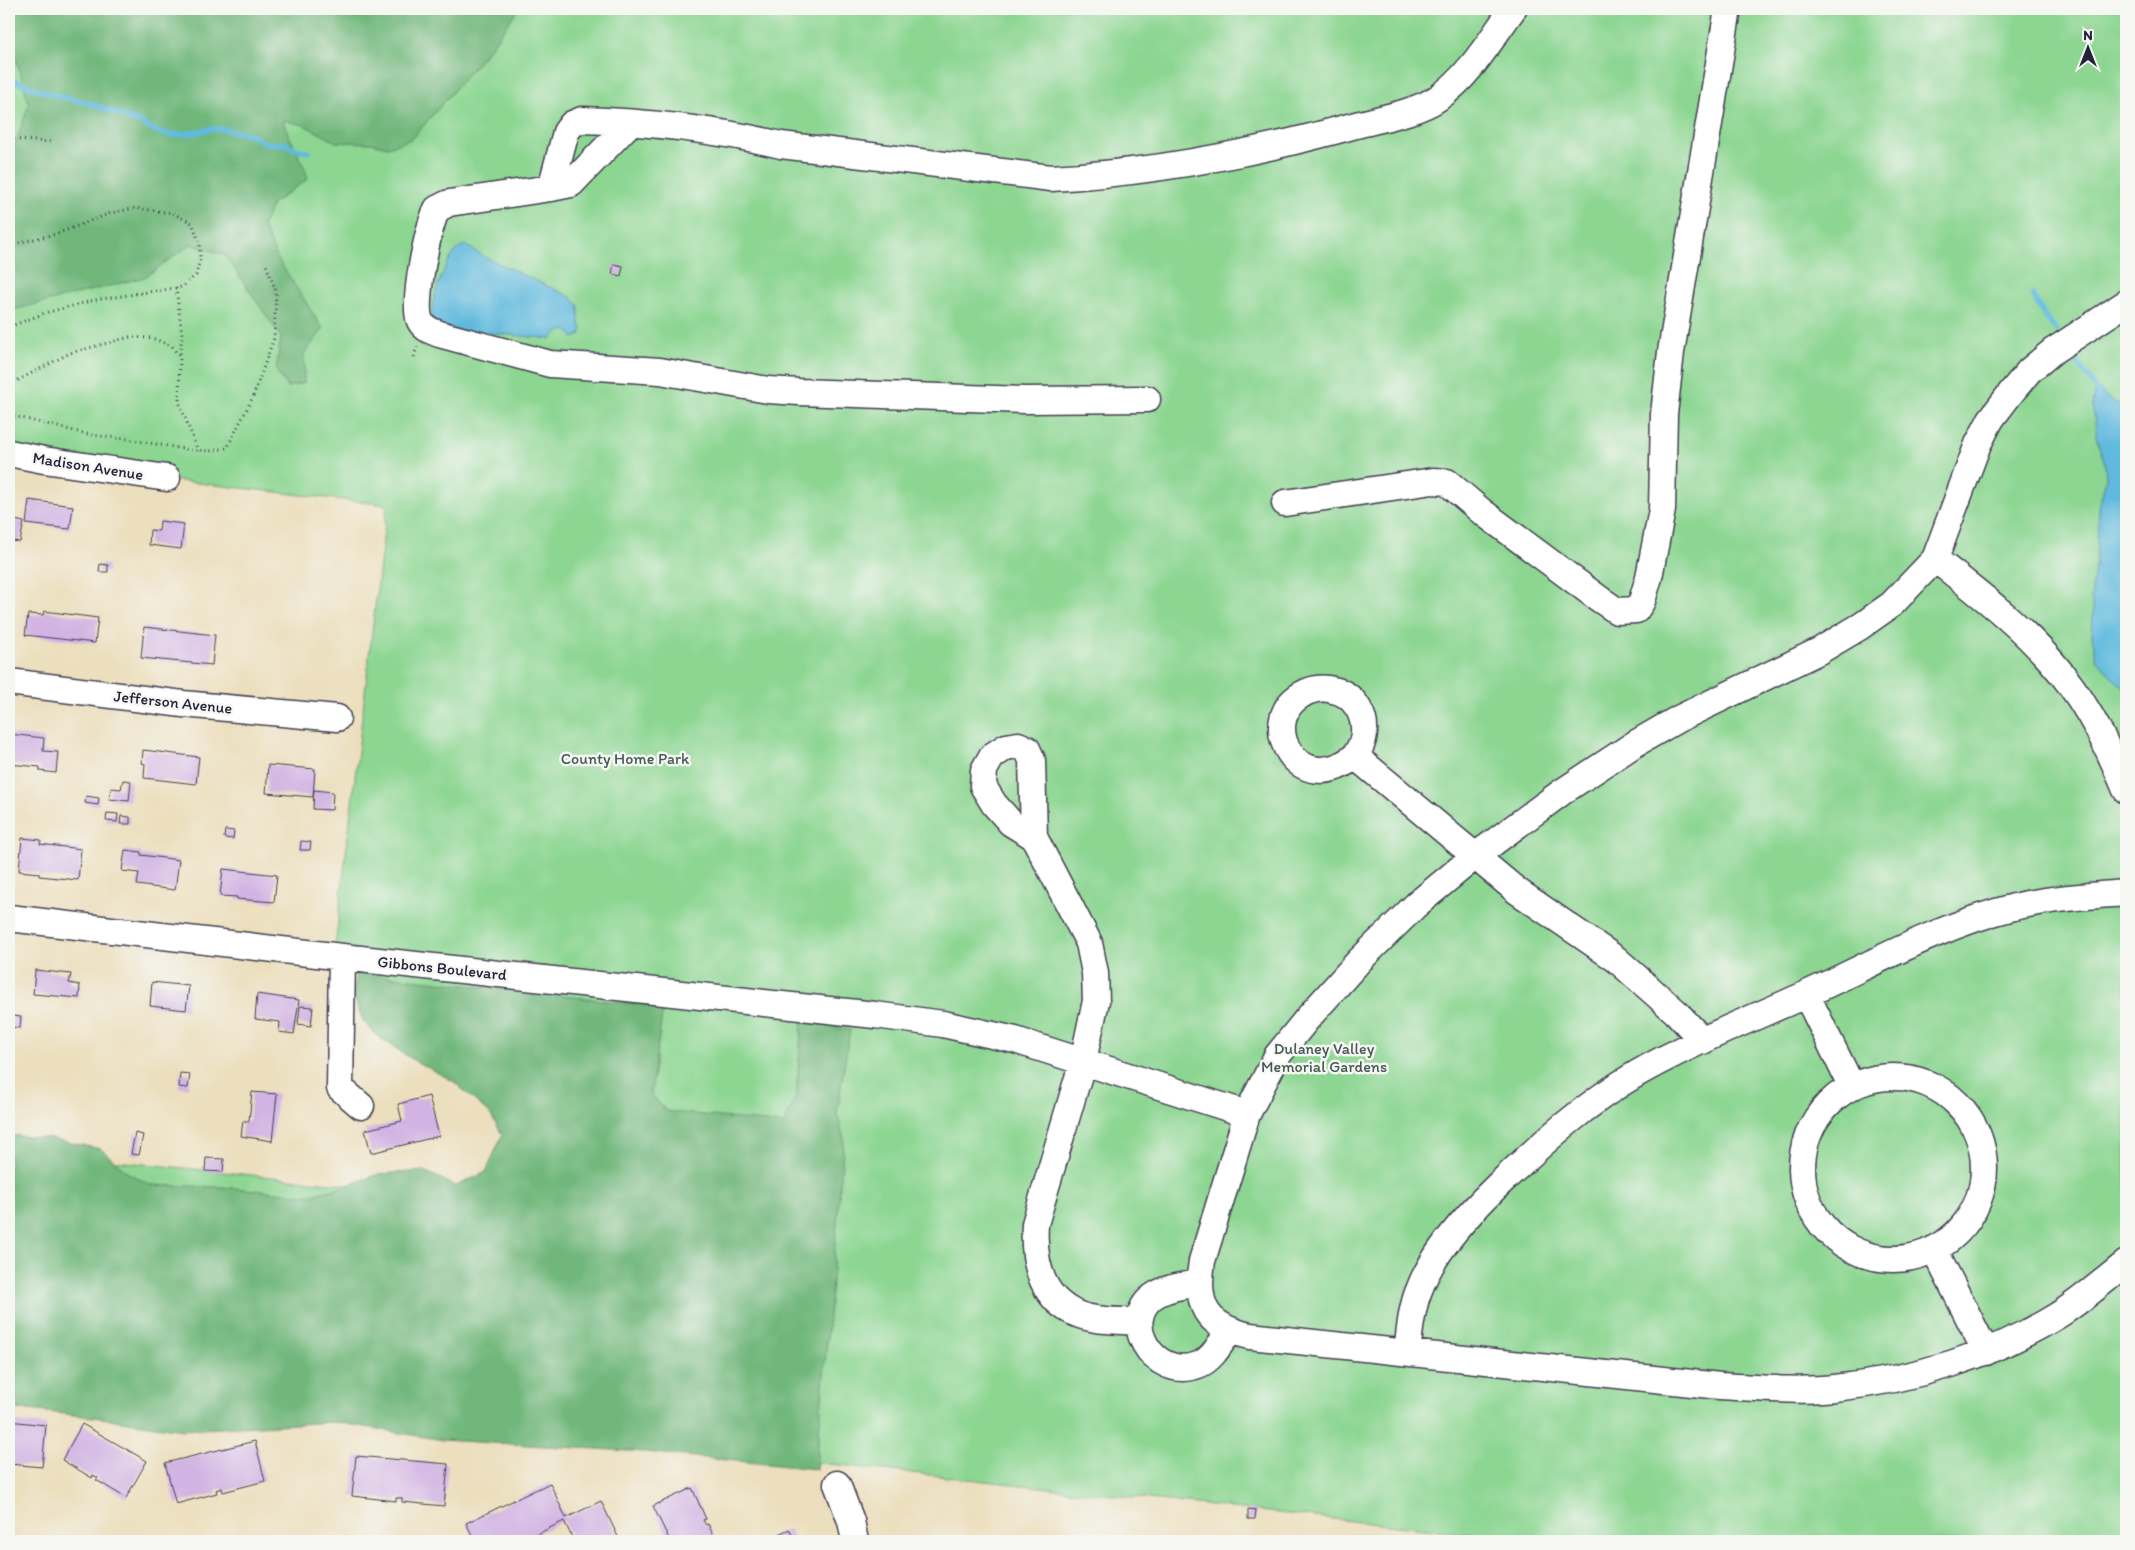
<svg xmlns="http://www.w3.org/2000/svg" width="2135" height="1550" font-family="Itim,sans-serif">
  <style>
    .green { fill: #8cd692; stroke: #577c66 }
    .forest { fill: #71b77c; stroke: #4a6c5c }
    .water { fill: #61bade; stroke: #426e8c }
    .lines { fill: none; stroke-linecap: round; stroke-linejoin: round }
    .stream { stroke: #61bade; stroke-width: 5.5 }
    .building { fill: #d2b3e3 }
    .minor-casing { stroke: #403e4f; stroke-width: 29 }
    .path { stroke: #403e4f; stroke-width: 3; stroke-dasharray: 1 4; stroke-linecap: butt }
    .minor { stroke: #fff; stroke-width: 26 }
    .labels { text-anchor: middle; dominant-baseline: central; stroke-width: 5; stroke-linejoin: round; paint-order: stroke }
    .street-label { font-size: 16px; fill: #22223b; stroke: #f6f6f2 }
    .park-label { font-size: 16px; fill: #425855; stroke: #f6f6f2 }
  </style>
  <rect width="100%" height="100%" fill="#f6f6f2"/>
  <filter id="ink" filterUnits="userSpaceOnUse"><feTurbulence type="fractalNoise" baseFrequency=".02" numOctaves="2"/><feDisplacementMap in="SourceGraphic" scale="10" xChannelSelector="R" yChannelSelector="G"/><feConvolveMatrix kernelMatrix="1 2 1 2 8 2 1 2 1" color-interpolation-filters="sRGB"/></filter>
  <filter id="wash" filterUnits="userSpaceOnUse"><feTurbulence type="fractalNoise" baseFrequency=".0096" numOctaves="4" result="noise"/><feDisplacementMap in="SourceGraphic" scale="20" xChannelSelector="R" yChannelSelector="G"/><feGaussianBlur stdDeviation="1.12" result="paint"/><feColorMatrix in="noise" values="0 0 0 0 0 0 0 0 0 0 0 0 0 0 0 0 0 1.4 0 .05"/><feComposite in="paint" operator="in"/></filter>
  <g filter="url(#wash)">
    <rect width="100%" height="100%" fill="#ecdfbe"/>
    <path class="green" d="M9 9H2126V1541H1534L811 1462 178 1283 9 1150 533 1204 492 991 332 973 387 505 9 461Z"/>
    <path class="forest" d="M9 9H518L490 48 412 139 388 147 371 143 336 142 304 125 283 120C289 141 302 156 308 179L272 204 263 226 276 256 323 329 304 354V383L287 387 276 370 281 337 225 255 191 244 145 277 9 311V149L14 148 29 104 9 35Z
      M357 973 663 1007 651 1094 666 1111 784 1124 796 1096 802 1021 850 1030 837 1113 844 1139 816 1469 645 1452 442 1440 335 1422 182 1430 101 1418 9 1408V1135L47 1138 101 1149 128 1173 151 1185 222 1187 307 1195 329 1191 379 1174 424 1171 456 1186 486 1172 502 1135 490 1114 453 1081 415 1061 376 1035 363 1021 353 995Z"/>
    <path class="water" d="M465 245 487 258 571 297 579 306V321L582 329 580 335 574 338 567 330 558 332 551 339 450 329 432 320C432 315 432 309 433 304 435 289 450 248 465 245Z
      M2099 389 2110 400 2126 407V691L2097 661 2092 636 2093 609 2091 598 2096 558 2099 508 2106 478 2105 465 2096 436 2095 419 2092 407 2094 393Z"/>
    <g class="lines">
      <path class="stream" d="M9 79 54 95 92 104 141 123 158 132 172 135 187 134 210 129H222L252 135 265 143 285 144 299 150 308 152
        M2033 295 2043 314 2056 330
        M2068 352 2091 381 2099 395"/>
    </g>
    <g id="blocks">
      <path class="building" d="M614 264 623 266 621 276 612 274Z
        M29 500 73 506 70 529 26 524Z
        M15 520 24 522 20 542 12 541Z
        M160 521 184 524 181 549 149 545 150 530 159 531Z
        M100 564 108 565V572H99Z
        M44 611 98 618 95 643 25 635 28 614 43 615Z
        M144 627 215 635 212 665 141 658Z
        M9 734 44 738 43 751 58 752 56 773 40 771V767L9 764Z
        M143 750 199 757 196 784 144 778 145 764 142 763Z
        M268 765 315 769 313 797 266 793Z
        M123 780 131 781 129 801 109 799 111 788 121 789Z
        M314 790 333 792 332 810 313 809Z
        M86 796 99 798 98 805 85 803Z
        M107 813 118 814 117 822 106 821Z
        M121 816 130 817V824H120Z
        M225 830 234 831 233 839 224 838Z
        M22 838 41 840 40 844 81 849 78 880 39 876V873L19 871Z
        M301 841 311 842 310 850H300Z
        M125 850 141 852V855L179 860 175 890 137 885 139 873 122 871Z
        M223 869 277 875 274 902 237 899V897L220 896Z
        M35 970 71 974 69 983 80 985 79 998 33 994Z
        M152 982 189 986 186 1010 150 1006Z
        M257 994 299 1000 294 1034 279 1032 280 1022 255 1019Z
        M300 1006 313 1007 311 1026 298 1024Z
        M13 1016 21 1017 20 1028 12 1027Z
        M180 1073 190 1074 188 1088 179 1087Z
        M252 1092 277 1094 272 1141 241 1136 243 1121H249Z
        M429 1096 439 1136 371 1153 365 1130 402 1121 398 1104Z
        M135 1133 143 1135 139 1155 131 1154Z
        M206 1158 224 1159 223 1172 205 1171Z
        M9 1421 46 1425 42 1467 9 1464Z
        M82 1424 147 1461 126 1498 96 1480 98 1478 93 1475 92 1478 62 1460Z
        M255 1441 265 1481 223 1492 222 1488 216 1490 217 1493 176 1504 165 1463Z
        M356 1456 448 1464 444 1506 402 1502V1498H396V1501L352 1496Z
        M550 1483 566 1518 601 1501 620 1541H574L564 1521 529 1538 528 1536 521 1539 523 1541H475L466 1523Z
        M692 1488 706 1519 703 1520 706 1525 708 1524 716 1541H670L653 1506Z
        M1248 1509 1256 1510 1255 1519H1248Z
        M789 1529 795 1541H764Z"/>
    </g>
  </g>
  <g filter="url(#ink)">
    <use href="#blocks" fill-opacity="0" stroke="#403e4f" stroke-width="1"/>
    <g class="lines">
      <defs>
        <path id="minor" d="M551 188 571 184 629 124
          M2126 303 2053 351 2029 371 2010 394 1991 419 1978 444 1935 559 1892 604 1861 626 1819 651 1678 719 1633 745 1562 792 1474 857 1416 905 1359 961 1307 1019 1277 1056 1247 1114 1202 1261C1195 1305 1205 1326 1250 1336L1720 1386C1758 1388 1797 1392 1834 1388 1913 1380 1993 1356 2060 1314 2083 1299 2105 1280 2126 1263
          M1147 399 1025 400 799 392 768 390 660 371 550 364 439 334C432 331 424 329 420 321 412 303 428 228 437 209L449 203 551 188 566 132 572 124 582 120C647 122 718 130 781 145L1051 178C1155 173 1256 153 1356 125 1379 119 1418 112 1438 98 1470 76 1490 40 1513 9
          M9 453 44 460 167 478
          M1285 503 1433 481 1447 482 1481 511 1598 598 1617 611 1636 610 1642 601 1649 577 1662 510 1664 414 1671 352 1728 9
          M1935 559C1980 594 2026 629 2062 674 2090 709 2109 749 2126 790
          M9 682 183 704 337 718
          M1355 756C1358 751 1362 745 1363 739 1368 718 1355 694 1333 690 1322 687 1311 689 1301 695 1256 722 1298 802 1355 756L1517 891 1616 959 1676 1012 1703 1041
          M1034 837 1032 760 1027 749 1018 745 1006 747 992 756 984 770 983 786 994 804 1011 823 1034 837 1089 943 1095 973 1096 1001 1083 1061 1035 1224C1033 1257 1039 1294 1071 1311 1089 1322 1118 1320 1139 1322
          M9 918 342 957 875 1015 943 1024 1015 1040 1247 1114
          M342 957 340 1088 361 1106
          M1806 994 1852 1087
          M1802 1168a91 91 0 1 1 182 0a91 91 0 1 1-182 0Z
          M1934 1249 1986 1352
          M1199 1283C1185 1285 1169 1287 1157 1294 1117 1317 1152 1382 1198 1365 1212 1360 1221 1343 1229 1331
          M1407 1352C1410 1331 1411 1309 1419 1290 1433 1252 1469 1213 1497 1186 1540 1145 1586 1103 1638 1073 1689 1044 1744 1022 1798 998 1869 966 1938 926 2014 907 2051 898 2089 896 2126 893
          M837 1484 851 1521 855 1541"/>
      </defs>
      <use href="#minor" class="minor-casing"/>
      <path class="path" d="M9 139 51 142
        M9 245 56 234 111 213 135 208 172 213 192 223 200 244V259L196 275 182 287 95 300 45 313 9 327
        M176 288 182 334 180 357
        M414 357 417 346
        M9 385 70 353 130 337 152 338 172 346 180 358 179 402 198 451
        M9 415 91 435 127 439 190 450 210 451 227 448 253 397 274 338 276 291 266 265"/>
      <use href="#minor" class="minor"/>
    </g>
  </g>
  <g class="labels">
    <g class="street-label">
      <text transform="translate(88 466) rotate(9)">Madison Avenue</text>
      <text transform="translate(173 702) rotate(6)">Jefferson Avenue</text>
      <text transform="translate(442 968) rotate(6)">Gibbons Boulevard</text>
    </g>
    <g class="park-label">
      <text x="625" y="758">County Home Park</text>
      <text x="1324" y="1048">Dulaney Valley<tspan x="1324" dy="18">Memorial Gardens</tspan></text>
    </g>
  </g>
  <rect width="2135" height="1550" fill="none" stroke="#f6f6f2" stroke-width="30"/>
  <g transform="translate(2088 48)" stroke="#f6f6f2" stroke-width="4" paint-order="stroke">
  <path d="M0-4L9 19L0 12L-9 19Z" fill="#22223b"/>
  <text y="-8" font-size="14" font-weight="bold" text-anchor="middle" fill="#22223b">N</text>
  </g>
</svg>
